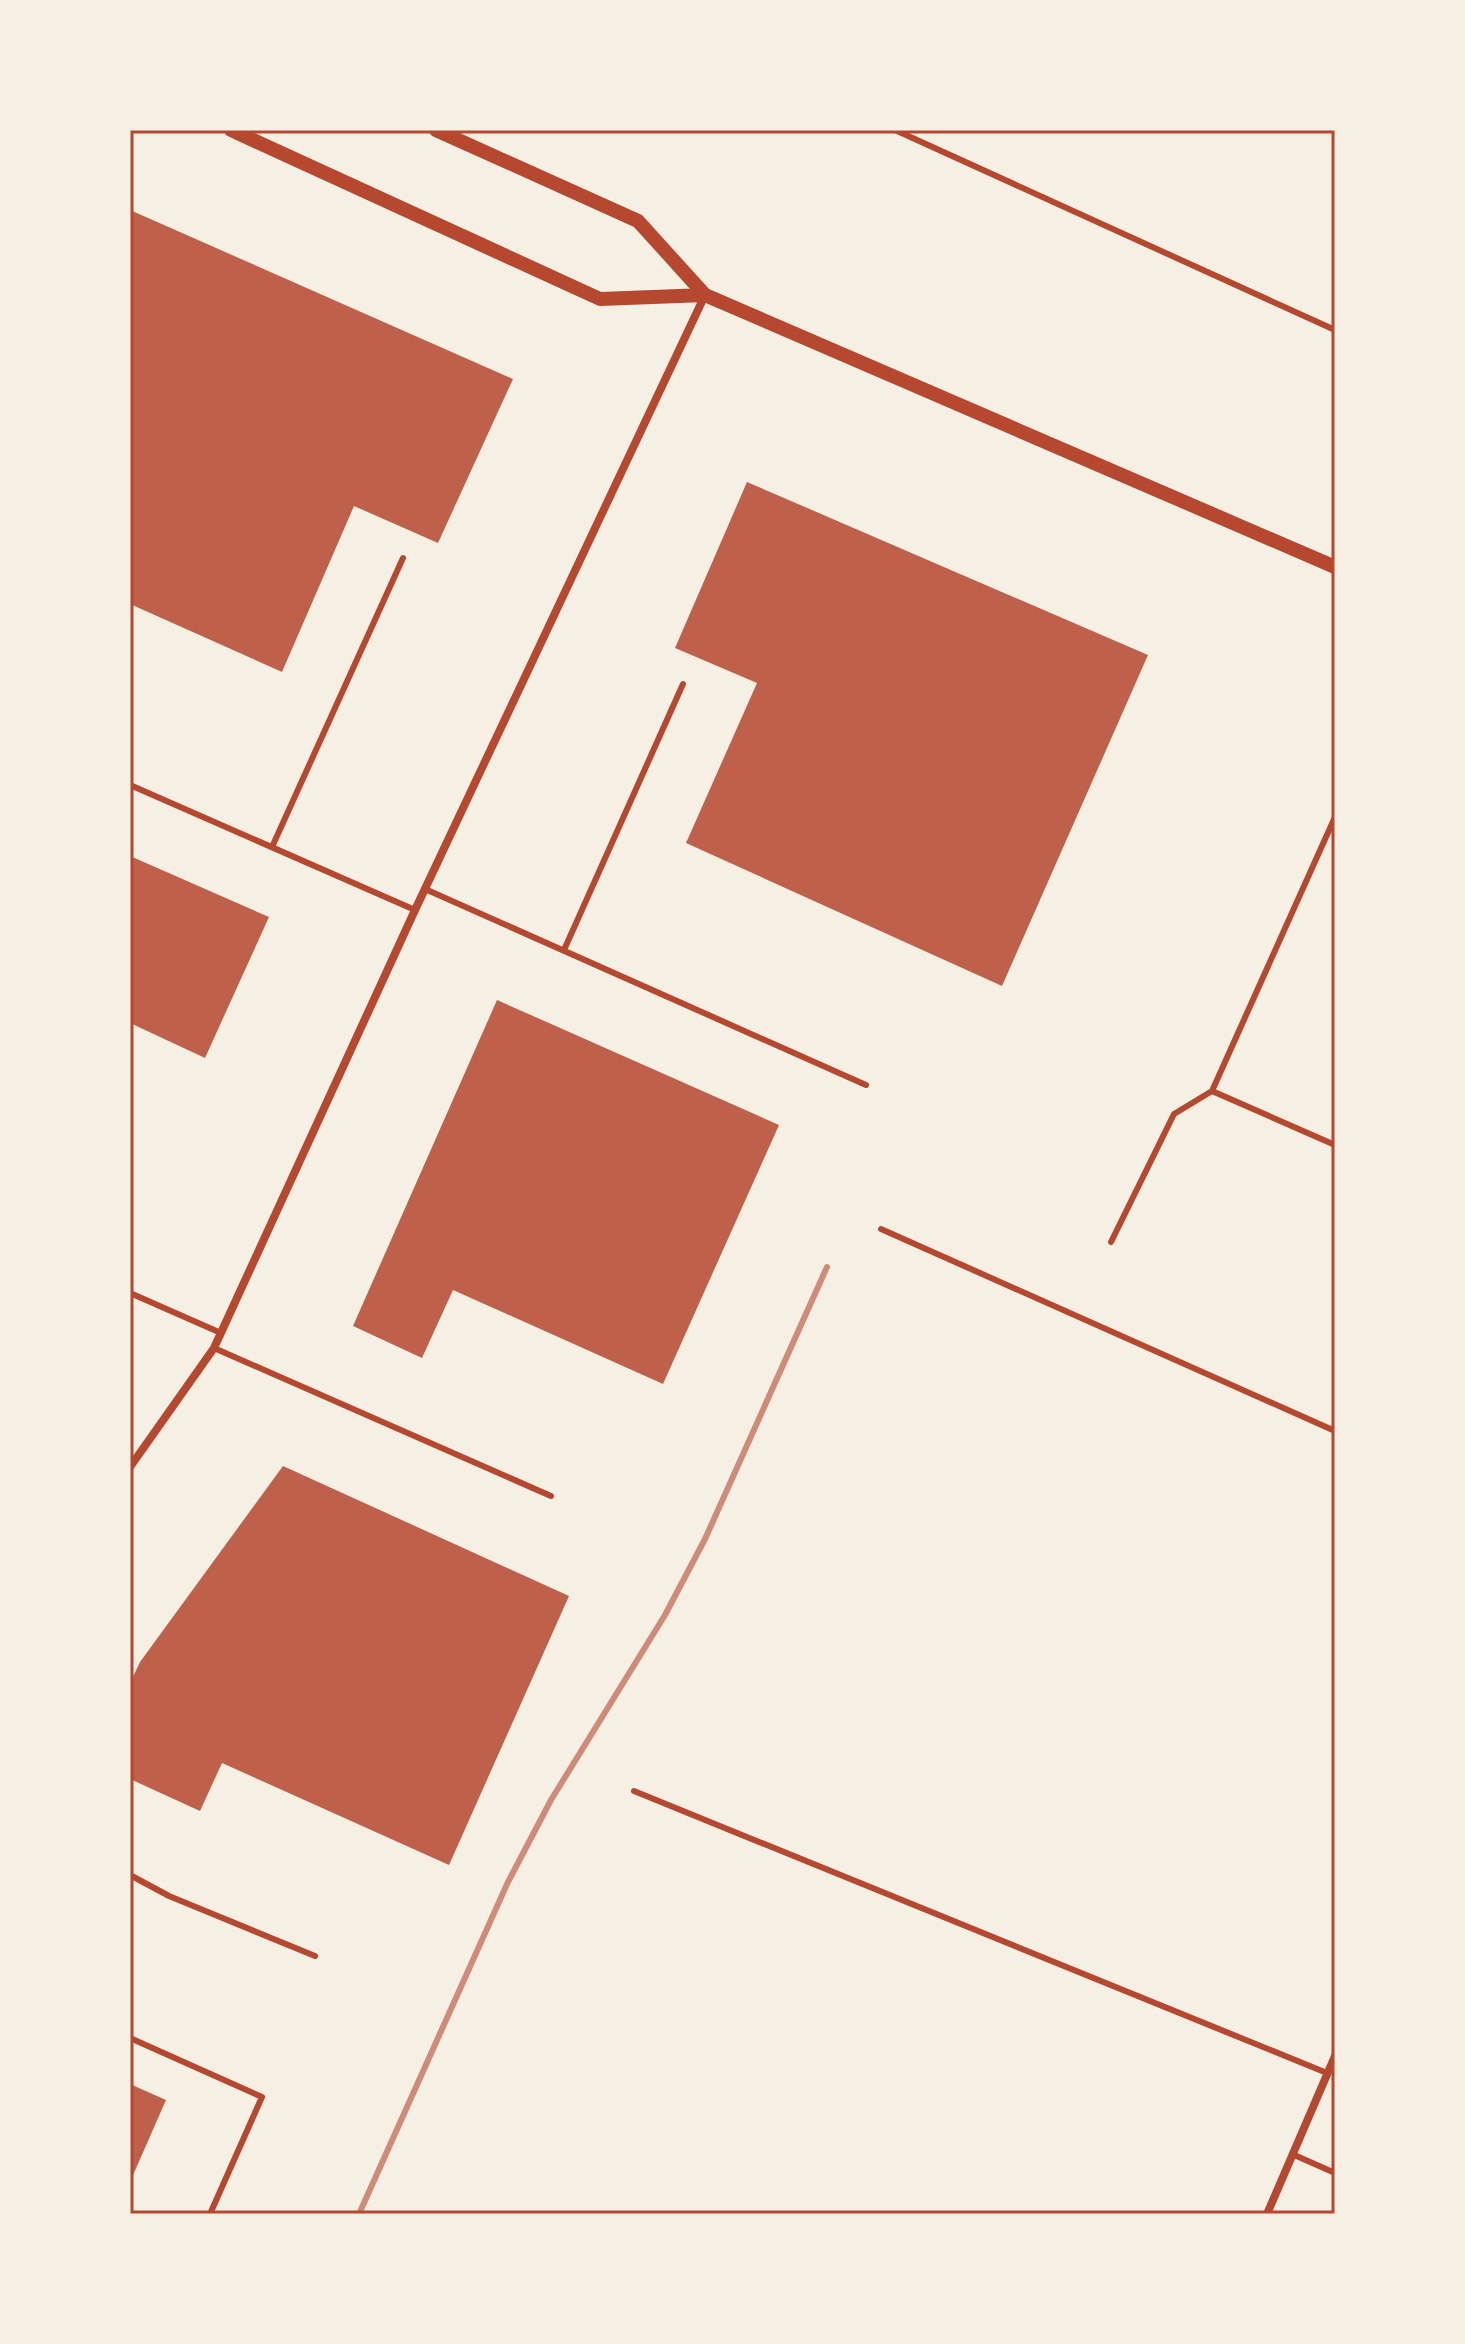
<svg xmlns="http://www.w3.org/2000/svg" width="1465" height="2344" font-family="Commissioner,sans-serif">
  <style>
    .building { fill: #bf614a }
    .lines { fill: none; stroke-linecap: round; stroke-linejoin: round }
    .service { stroke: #b5482f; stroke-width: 6 }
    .minor { stroke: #b5482f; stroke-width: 8 }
    .tertiary { stroke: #b5482f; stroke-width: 14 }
    .rail { stroke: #cf8b77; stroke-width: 6 }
    .neatline { fill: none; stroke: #b5482f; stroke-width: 3 }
  </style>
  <rect width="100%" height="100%" fill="#f6efe4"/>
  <path class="building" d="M130 210 513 379 438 543 354 506 282 672 130 604Z
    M747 482 1148 655 1002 986 686 843 757 683 675 648Z
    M130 856 269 917 205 1058 130 1023Z
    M497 1000 779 1125 663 1384 453 1290 422 1358 353 1326Z
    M283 1466 569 1596 449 1865 222 1763 200 1811 130 1779V1683L140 1662Z
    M130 2084 166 2100 130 2182Z"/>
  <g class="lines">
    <path class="service" d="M895 130 1335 330
      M130 785 415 910
      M1335 817 1212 1091 1335 1145
      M272 847 403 558
      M425 889 866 1085
      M564 950 683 684
      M881 1229 1335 1431
      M1111 1242 1174 1114 1212 1091
      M130 1293 221 1333
      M214 1348 551 1496
      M634 1791 1327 2073
      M130 1875 169 1896 315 1956
      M130 2038 262 2097 210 2214
      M1292 2154 1335 2173"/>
    <path class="minor" d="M130 1467 214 1348 415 910 705 295
      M1267 2214 1335 2056"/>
    <path class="tertiary" d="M231 130 600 299 705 295
      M436 130 638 221 705 295 1335 567"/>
    <path class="rail" d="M359 2214 508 1882 551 1800 665 1615 705 1539 827 1267"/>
  </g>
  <rect width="1465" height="2344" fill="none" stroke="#f6efe4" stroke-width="264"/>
  <rect x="132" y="132" width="1201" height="2080" class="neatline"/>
</svg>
